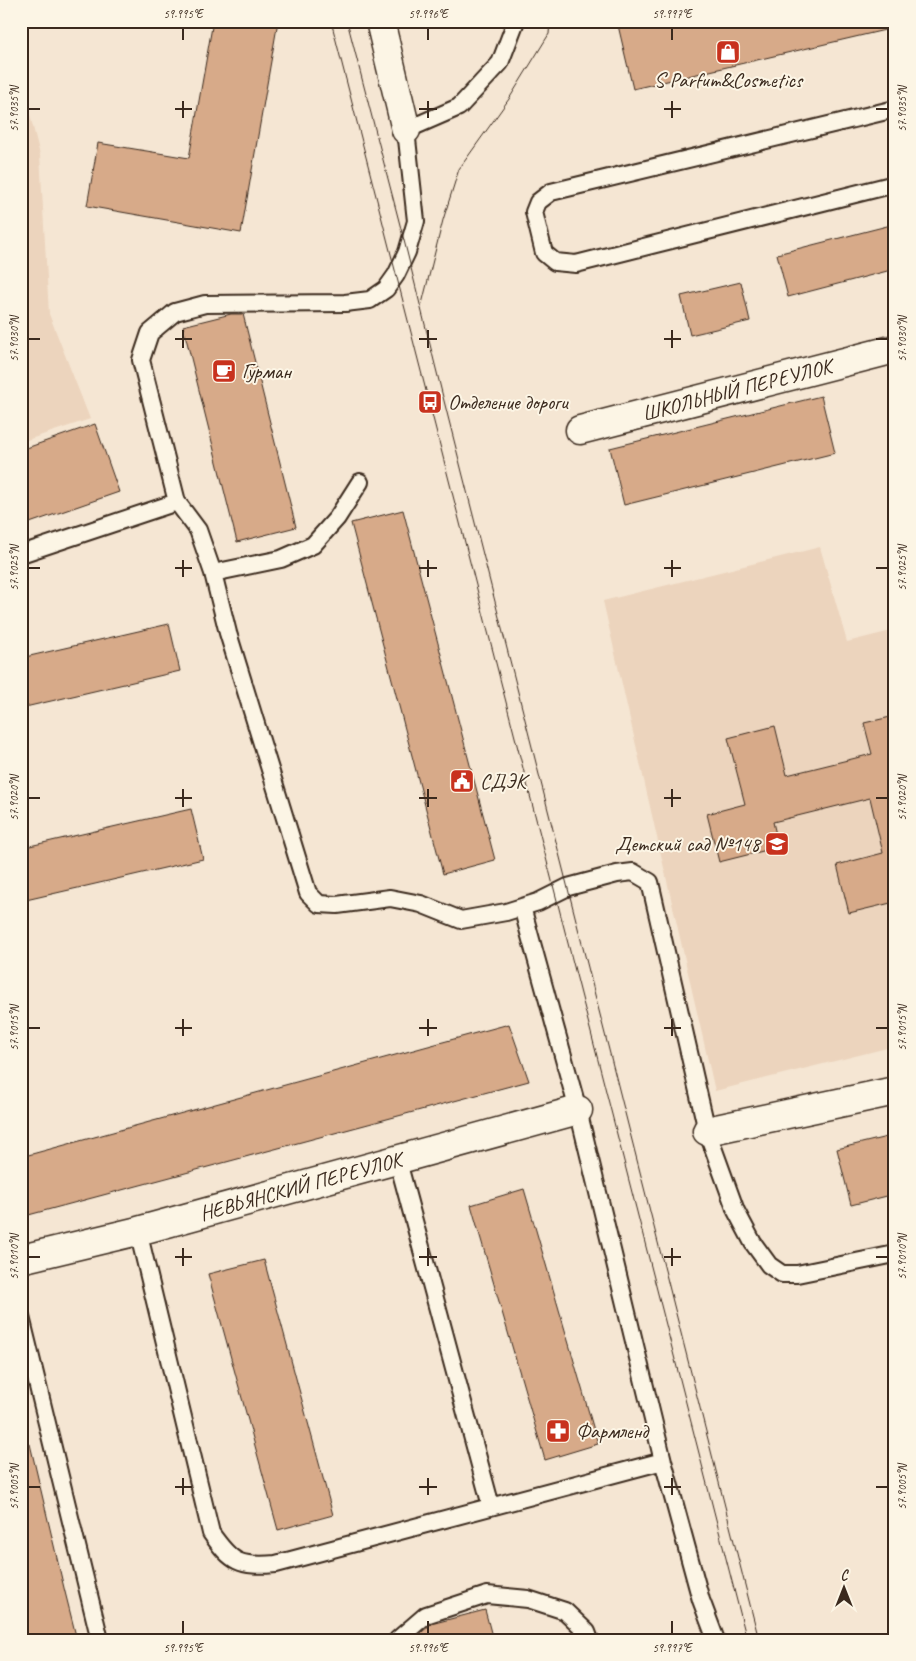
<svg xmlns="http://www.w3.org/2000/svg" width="916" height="1661" font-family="Caveat,sans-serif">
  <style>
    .built { fill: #ecd4bd }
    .building { fill: #d7aa89; stroke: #3b2a1e }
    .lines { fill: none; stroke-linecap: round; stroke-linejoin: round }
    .service-casing { stroke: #3b2a1e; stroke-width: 20 }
    .minor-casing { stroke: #3b2a1e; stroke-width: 31 }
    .service { stroke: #fcf5e5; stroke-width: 16 }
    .minor { stroke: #fcf5e5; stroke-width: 28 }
    .tram { stroke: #3b2a1e; stroke-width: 1 }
    .ticks { fill: none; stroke: #3b2a1e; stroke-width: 2 }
    .labels { text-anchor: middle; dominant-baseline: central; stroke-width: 4; stroke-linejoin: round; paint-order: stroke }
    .poi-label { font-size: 21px; fill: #3b2a1e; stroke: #fcf5e5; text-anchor: start }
    .street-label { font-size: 21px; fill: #3b2a1e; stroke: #fcf5e5 }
    .neatline { fill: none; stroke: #3b2a1e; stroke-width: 2 }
    .ticks-label { font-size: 12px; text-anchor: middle; fill: #3b2a1e }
  </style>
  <rect width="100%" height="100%" fill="#f5e6d3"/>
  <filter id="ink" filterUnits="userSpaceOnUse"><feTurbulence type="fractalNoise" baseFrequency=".02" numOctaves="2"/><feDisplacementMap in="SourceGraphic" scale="10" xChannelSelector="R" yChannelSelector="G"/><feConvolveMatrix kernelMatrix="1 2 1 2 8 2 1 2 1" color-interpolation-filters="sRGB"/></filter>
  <g filter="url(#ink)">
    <path class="built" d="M21 79 40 155 49 314 90 419 21 442Z
      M820 547 847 642 895 630V1046L715 1091 603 601Z"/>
    <path class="building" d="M213 21H278L241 233 87 206 98 143 189 158Z
      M617 21H884L885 30 633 89Z
      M891 225 895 240V269L788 297 777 254Z
      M741 282 750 321 690 335 681 296Z
      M231 314H243L296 527 237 542 183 326Z
      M821 396 835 453 624 505 610 448Z
      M95 424 119 492 21 526V450Z
      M403 510 495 860 443 874 351 523Z
      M169 624 180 671 21 708V658Z
      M895 716V902L849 913 837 865 883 853 870 798 773 822 779 847 719 862 707 814 745 804 728 738 775 726 787 775 872 754 864 723Z
      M191 809 203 859 26 900 21 881V848Z
      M509 1024 529 1081 21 1217V1157Z
      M895 1135V1194L851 1205 837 1149Z
      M524 1189 598 1444 545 1460 471 1205Z
      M264 1260 333 1515 278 1530 208 1274Z
      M30 1444 64 1588 77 1640H21V1445Z
      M485 1610 493 1640H413L431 1624Z"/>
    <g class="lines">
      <defs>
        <path id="service" d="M895 109 551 192 538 202 534 212 544 253 555 262 576 264 895 184
          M177 502 198 530 213 573 228 633 308 893 319 904 337 905 390 898 421 904 461 920 506 912 538 902 568 887 617 874 633 872 650 882 707 1131 736 1211 753 1243 769 1265 782 1274H797L895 1254
          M21 554 177 502 141 360 150 333 175 312 205 304 345 303 370 300 386 289 396 275 407 252 416 221 406 130 459 107 500 63 516 21
          M213 573 281 559 313 545 337 518 360 482
          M522 907 578 1110 663 1461 701 1600 716 1640
          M397 1158 491 1506
          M138 1231 211 1533C232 1563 239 1567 276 1564L663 1461
          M21 1317 100 1640
          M397 1640 426 1615 487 1595 528 1599 565 1611 587 1632 590 1640"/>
        <g id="minor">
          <path d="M380 21 406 130"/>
          <path id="s1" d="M580 430 895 349"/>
          <path d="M707 1131 895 1091"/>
          <path id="s2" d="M21 1259 138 1231 578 1110"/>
        </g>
      </defs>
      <use href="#service" class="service-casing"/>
      <use href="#minor" class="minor-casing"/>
      <use href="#service" class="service"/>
      <use href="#minor" class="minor"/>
      <path class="tram" d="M331 21 747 1640
        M347 21 407 252 443 397 759 1640
        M422 304 443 220 459 169 509 99 549 34 550 21"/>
    </g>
  </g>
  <path class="ticks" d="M183 28V40M428 28V40M672 28V40M183 101V118M428 101V118M672 101V118M28 109H40M175 109H192M419 109H437M664 109H681M876 109H888M183 330V348M428 330V348M672 330V348M28 339H40M175 339H192M419 339H437M664 339H681M876 339H888M183 560V577M428 560V577M672 560V577M28 568H40M175 568H192M419 568H437M664 568H681M876 568H888M183 789V807M428 789V807M672 789V807M28 798H40M175 798H192M419 798H437M664 798H681M876 798H888M183 1019V1036M428 1019V1036M672 1019V1036M28 1028H40M175 1028H192M419 1028H437M664 1028H681M876 1028H888M183 1248V1266M428 1248V1266M672 1248V1266M28 1257H40M175 1257H192M419 1257H437M664 1257H681M876 1257H888M183 1478V1495M428 1478V1495M672 1478V1495M28 1487H40M175 1487H192M419 1487H437M664 1487H681M876 1487H888M183 1621V1634M428 1621V1634M672 1621V1634"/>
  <defs>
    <symbol id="shop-square" viewBox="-11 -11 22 22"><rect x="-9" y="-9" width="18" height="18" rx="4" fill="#c8321e" stroke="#fcf5e5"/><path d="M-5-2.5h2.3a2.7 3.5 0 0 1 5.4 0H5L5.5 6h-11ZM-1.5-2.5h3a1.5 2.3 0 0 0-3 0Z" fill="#fff"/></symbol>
    <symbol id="cafe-square" viewBox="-11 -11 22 22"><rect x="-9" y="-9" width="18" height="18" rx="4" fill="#c8321e" stroke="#fcf5e5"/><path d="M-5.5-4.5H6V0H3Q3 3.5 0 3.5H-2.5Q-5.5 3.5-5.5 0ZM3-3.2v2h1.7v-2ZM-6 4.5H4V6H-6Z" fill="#fff"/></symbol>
    <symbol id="bus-square" viewBox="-11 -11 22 22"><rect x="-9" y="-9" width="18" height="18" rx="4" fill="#c8321e" stroke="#fcf5e5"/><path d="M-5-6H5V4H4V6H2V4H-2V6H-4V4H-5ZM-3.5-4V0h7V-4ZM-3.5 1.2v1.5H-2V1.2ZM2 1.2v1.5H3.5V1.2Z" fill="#fff"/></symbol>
    <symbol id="civic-square" viewBox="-11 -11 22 22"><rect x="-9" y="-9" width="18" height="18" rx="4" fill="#c8321e" stroke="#fcf5e5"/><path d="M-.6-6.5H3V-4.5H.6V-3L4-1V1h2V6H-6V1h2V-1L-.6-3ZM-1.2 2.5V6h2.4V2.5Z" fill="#fff"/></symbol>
    <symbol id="school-square" viewBox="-11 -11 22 22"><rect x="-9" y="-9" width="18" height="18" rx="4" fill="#c8321e" stroke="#fcf5e5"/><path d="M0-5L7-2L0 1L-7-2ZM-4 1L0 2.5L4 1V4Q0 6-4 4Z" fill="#fff"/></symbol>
    <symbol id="pharmacy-square" viewBox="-11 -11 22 22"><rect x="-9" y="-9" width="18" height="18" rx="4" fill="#c8321e" stroke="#fcf5e5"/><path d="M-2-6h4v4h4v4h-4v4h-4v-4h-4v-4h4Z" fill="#fff"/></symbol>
  </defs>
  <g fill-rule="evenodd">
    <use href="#shop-square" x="714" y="38" width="28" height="28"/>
    <use href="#cafe-square" x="210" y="357" width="28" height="28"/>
    <use href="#bus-square" x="416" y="388" width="28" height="28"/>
    <use href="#civic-square" x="448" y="767" width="28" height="28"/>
    <use href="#school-square" x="763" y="830" width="28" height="28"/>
    <use href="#pharmacy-square" x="544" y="1417" width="28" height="28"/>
  </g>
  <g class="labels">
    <g class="poi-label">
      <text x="728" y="80" text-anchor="middle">S Parfum&amp;Cosmetics</text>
      <text x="242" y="371">Гурман</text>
      <text x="448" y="402">Отделение дороги</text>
      <text x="480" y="781">СДЭК</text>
      <text x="760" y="844" text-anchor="end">Детский сад №148</text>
      <text x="576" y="1431">Фармленд</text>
    </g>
    <g class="street-label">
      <text stroke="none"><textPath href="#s1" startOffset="162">ШКОЛЬНЫЙ ПЕРЕУЛОК</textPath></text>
      <text stroke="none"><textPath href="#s2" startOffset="289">НЕВЬЯНСКИЙ ПЕРЕУЛОК</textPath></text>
    </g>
  </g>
  <rect width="916" height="1661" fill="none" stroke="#fcf5e5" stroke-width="55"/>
  <g transform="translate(844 1588)" stroke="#fcf5e5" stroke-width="4" paint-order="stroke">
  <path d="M0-4L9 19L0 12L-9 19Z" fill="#3b2a1e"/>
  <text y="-8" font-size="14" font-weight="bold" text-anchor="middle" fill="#3b2a1e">С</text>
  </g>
  <rect x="28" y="28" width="860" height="1606" class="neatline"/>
  <g class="ticks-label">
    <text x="183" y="18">59.995°E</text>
    <text x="428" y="18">59.996°E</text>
    <text x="672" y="18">59.997°E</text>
    <text transform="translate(14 109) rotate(-90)" y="4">57.9035°N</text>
    <text transform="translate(902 109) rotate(-90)" y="4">57.9035°N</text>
    <text transform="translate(14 339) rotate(-90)" y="4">57.9030°N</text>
    <text transform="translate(902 339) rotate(-90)" y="4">57.9030°N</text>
    <text transform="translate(14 568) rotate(-90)" y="4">57.9025°N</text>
    <text transform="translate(902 568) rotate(-90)" y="4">57.9025°N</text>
    <text transform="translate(14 798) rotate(-90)" y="4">57.9020°N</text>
    <text transform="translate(902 798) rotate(-90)" y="4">57.9020°N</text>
    <text transform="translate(14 1028) rotate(-90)" y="4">57.9015°N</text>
    <text transform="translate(902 1028) rotate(-90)" y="4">57.9015°N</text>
    <text transform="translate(14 1257) rotate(-90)" y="4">57.9010°N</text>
    <text transform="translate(902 1257) rotate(-90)" y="4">57.9010°N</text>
    <text transform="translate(14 1487) rotate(-90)" y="4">57.9005°N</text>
    <text transform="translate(902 1487) rotate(-90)" y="4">57.9005°N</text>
    <text x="183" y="1652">59.995°E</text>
    <text x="428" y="1652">59.996°E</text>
    <text x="672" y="1652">59.997°E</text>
  </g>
</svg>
